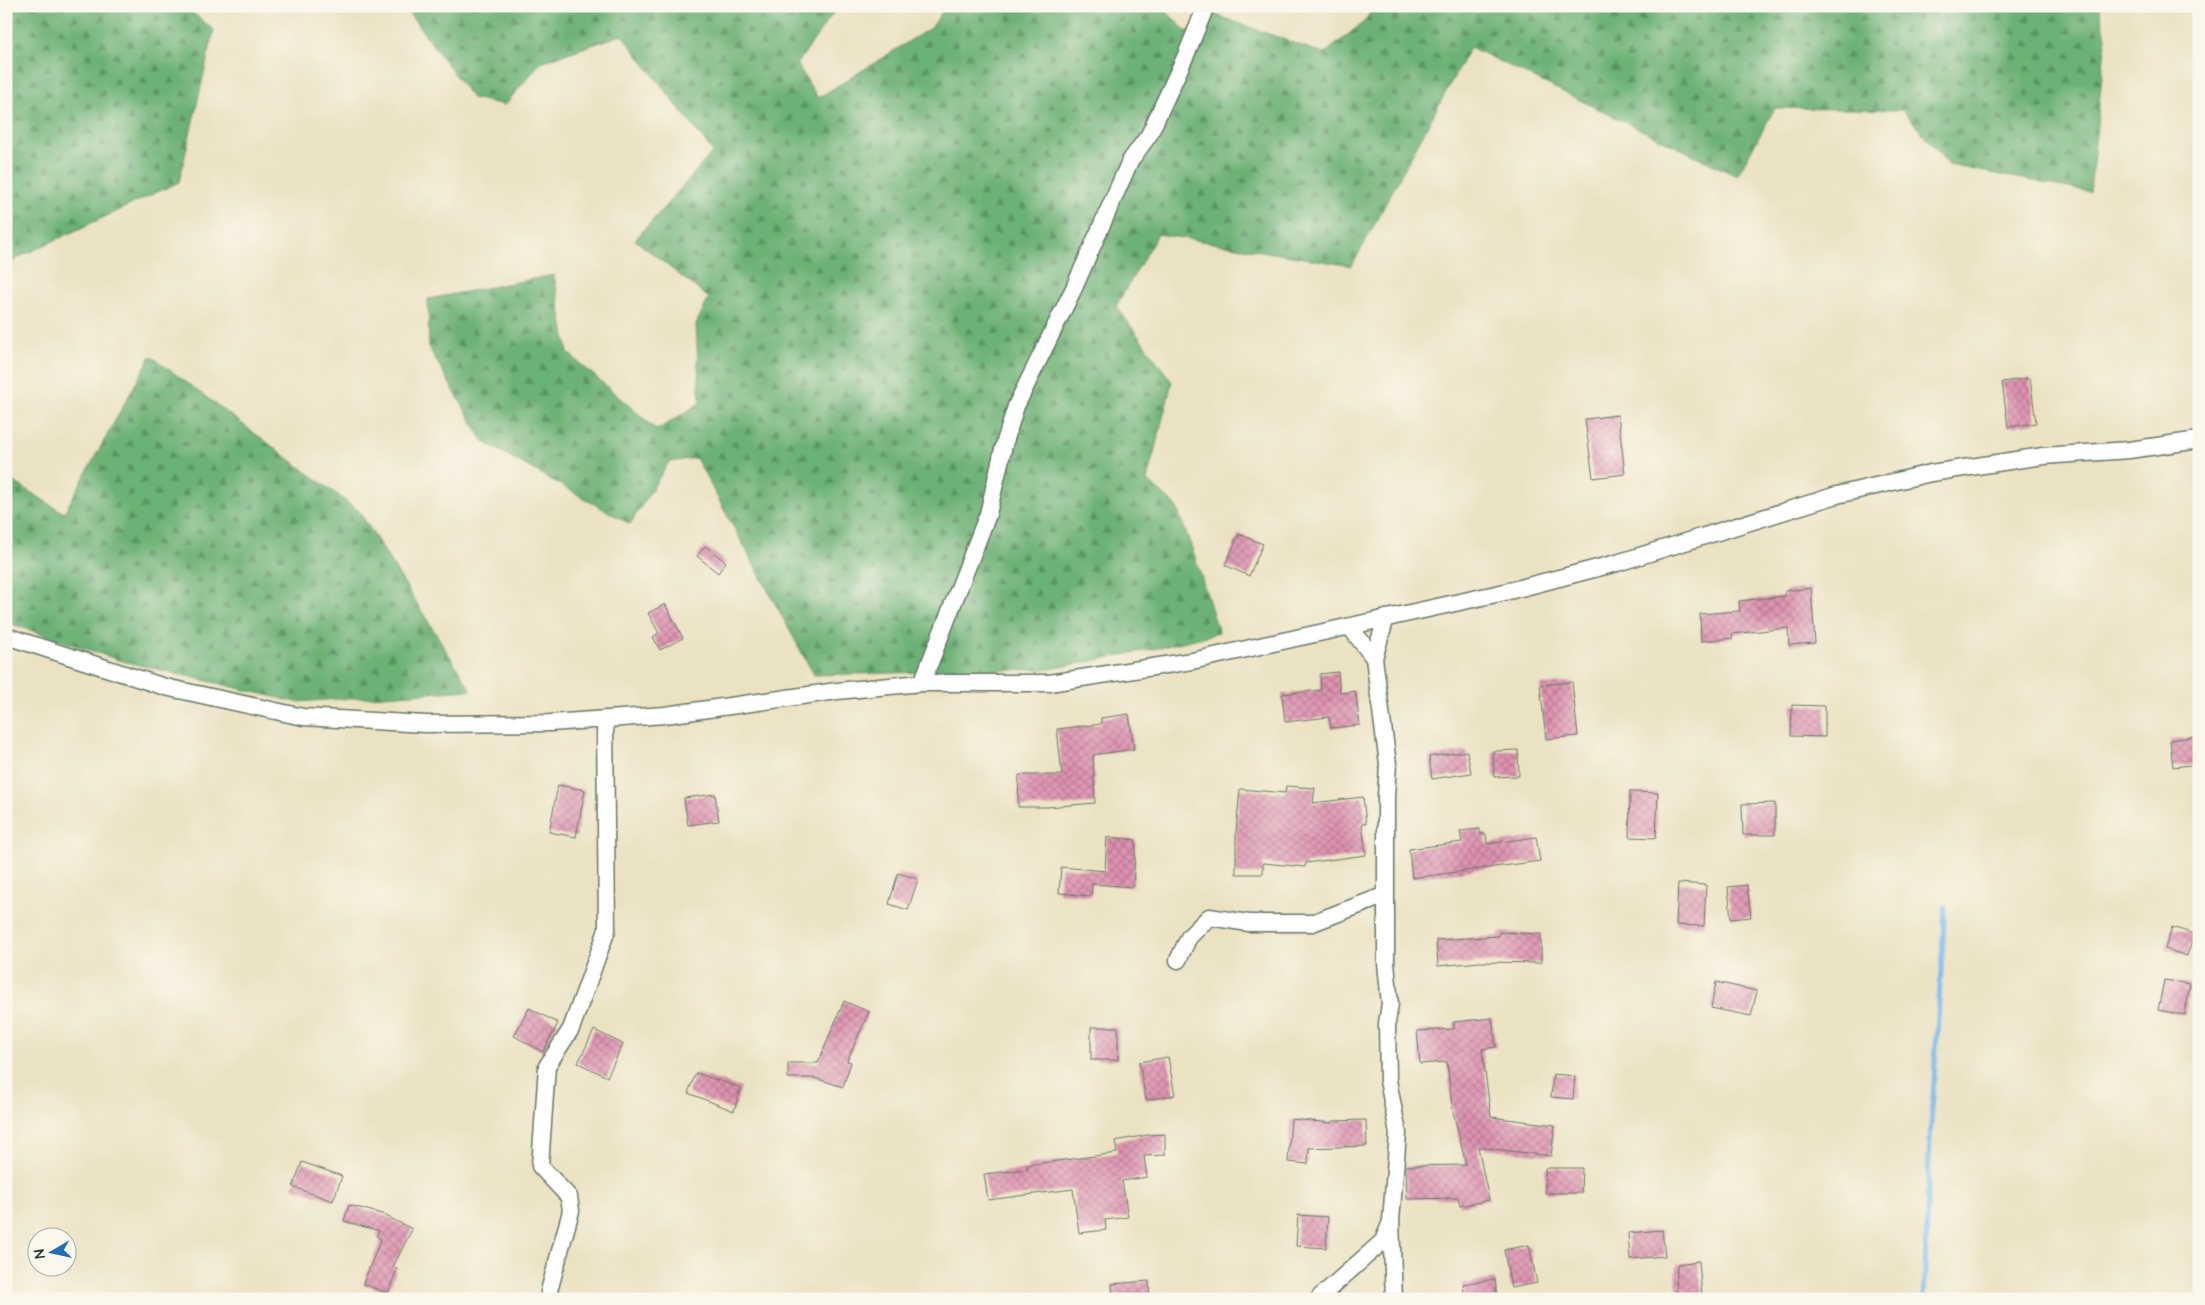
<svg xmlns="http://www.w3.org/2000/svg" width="2205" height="1305" font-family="'Architects Daughter',sans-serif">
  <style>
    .forest { fill: url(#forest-firs); stroke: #467754 }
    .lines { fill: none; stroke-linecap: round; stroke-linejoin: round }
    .stream { stroke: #7cbaef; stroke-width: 5 }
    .building { fill: url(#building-cross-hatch) }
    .minor-casing { stroke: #676; stroke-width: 19 }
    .minor { stroke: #fff; stroke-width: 16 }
  </style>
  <defs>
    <pattern id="forest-firs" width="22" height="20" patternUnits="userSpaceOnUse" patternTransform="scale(1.25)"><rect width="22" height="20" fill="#6cb175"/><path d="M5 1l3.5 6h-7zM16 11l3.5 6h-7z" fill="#589161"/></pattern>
    <pattern id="building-cross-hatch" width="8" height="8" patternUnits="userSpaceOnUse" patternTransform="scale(1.25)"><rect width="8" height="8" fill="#df92b1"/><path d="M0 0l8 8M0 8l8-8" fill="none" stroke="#b47891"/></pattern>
  </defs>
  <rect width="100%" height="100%" fill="#fbf7ec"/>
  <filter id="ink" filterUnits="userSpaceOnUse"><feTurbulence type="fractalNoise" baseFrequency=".02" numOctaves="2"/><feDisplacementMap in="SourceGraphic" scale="10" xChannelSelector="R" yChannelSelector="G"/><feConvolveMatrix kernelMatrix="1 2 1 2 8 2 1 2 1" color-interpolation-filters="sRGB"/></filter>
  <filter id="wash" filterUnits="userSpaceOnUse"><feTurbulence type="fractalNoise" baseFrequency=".0096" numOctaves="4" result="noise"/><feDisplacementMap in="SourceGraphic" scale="20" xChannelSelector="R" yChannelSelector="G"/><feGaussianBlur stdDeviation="1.12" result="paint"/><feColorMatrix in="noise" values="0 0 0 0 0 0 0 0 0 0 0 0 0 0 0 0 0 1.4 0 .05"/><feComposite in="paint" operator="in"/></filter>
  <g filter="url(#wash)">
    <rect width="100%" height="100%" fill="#ebe2c2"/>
    <path class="forest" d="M6 6H184L214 30 179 182 17 258 6 269Z
      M407 6H838L797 64 818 98 932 27 946 6H1161L1187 32 1211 13 1324 54 1365 21 1374 6H2099L2106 37 2090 192 1949 165 1903 110 1775 108 1737 176 1470 47 1352 266 1158 234 1116 306 1172 382 1147 480 1176 506 1194 554 1219 633 1158 648 1050 669 814 675 696 458 669 462 630 524 484 442 429 348 428 299 554 275 568 353 657 430 700 403 696 324 709 298 635 240 713 152 622 35 541 62 505 105 472 98 409 13Z
      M151 356 359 511 471 690 296 702 119 660 6 622V477L64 513Z"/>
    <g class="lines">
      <path class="stream" d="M1924 1299 1929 1157 1945 907"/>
    </g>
    <g id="blocks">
      <path class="building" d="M2030 378 2036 423 2008 427 2002 382Z
        M1618 415 1625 474 1593 478 1585 419Z
        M1239 534 1263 544 1249 576 1225 565Z
        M705 546 726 562 718 573 697 556Z
        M1811 588 1815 643 1789 645 1788 628 1732 634 1733 638 1701 641 1700 614 1740 611 1739 601 1785 596V591Z
        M665 604 683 638 660 650 653 637 659 633 648 613Z
        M1338 672 1340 693 1355 691 1360 725 1331 728 1329 717 1285 722 1282 694 1321 690 1320 674Z
        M1572 682 1578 736 1546 739 1540 685Z
        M1792 705 1825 706V737L1791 736Z
        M1129 714 1134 749 1093 755 1095 803 1047 807H1018L1019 775H1062L1057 729 1101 724V718Z
        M2199 736V764L2173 767 2170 740Z
        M1518 750 1519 776 1494 777 1493 751Z
        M1467 751 1471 773 1432 779 1429 757Z
        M558 785 585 790 576 837 549 832Z
        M1286 786 1315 788 1313 803 1363 797 1366 824H1362L1366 855 1306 863 1305 867 1263 863V874H1236V832L1240 789 1285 793Z
        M1630 792 1658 793 1656 838 1629 837Z
        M715 794 719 821 688 825 684 798Z
        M1775 803V835H1743L1742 804Z
        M1480 829V834H1486L1487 844 1536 837 1540 861 1412 878 1409 849 1462 842 1460 831Z
        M1107 837 1136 840 1133 887 1092 884 1091 896 1059 893 1061 867 1105 871Z
        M898 873 918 879 908 910 889 904Z
        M1678 883 1706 885 1704 926 1676 925Z
        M1747 885 1751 917 1731 919 1728 887Z
        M2172 927 2194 934 2187 956 2165 949Z
        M1499 932 1541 934V963L1480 962 1438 966 1436 940 1499 936Z
        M2164 980 2190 984 2185 1015 2158 1010Z
        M1716 982 1757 991 1751 1016 1711 1008Z
        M844 1001 869 1012 847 1061 851 1062 843 1087 815 1078H788V1063H818Z
        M529 1008 558 1023 543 1052 514 1036Z
        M1492 1018 1496 1047 1482 1049 1491 1117 1555 1125 1551 1156 1478 1147 1489 1200 1460 1206 1458 1198 1407 1199 1406 1166 1466 1165 1452 1107 1447 1062 1420 1064 1417 1031 1454 1029V1022Z
        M1091 1027H1118V1060H1091Z
        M594 1030 623 1044 607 1077 578 1063Z
        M1168 1057 1175 1095 1146 1100 1139 1062Z
        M696 1073 741 1088 734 1111 688 1093Z
        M1553 1074 1575 1076 1573 1099 1551 1097Z
        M1291 1119 1332 1123V1121L1366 1120 1367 1146 1309 1148 1308 1164 1288 1162Z
        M1165 1134V1155L1144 1156 1147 1177 1122 1181 1128 1217 1105 1220 1106 1230 1079 1233 1073 1189 988 1200 984 1174 1028 1169 1027 1165 1117 1153 1115 1141 1148 1135Z
        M302 1162 342 1176 333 1201 293 1187Z
        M1545 1168H1582L1581 1193H1545Z
        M349 1205 382 1214 412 1229 393 1267 397 1269 388 1293 363 1284 381 1239 376 1236 379 1231 344 1221Z
        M1298 1215 1328 1217 1326 1248 1296 1246Z
        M1662 1230 1665 1256 1630 1259 1628 1233Z
        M1529 1245 1537 1283 1511 1288 1504 1250Z
        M1699 1261 1702 1297H1676L1677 1264Z
        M1495 1279 1497 1299H1465L1463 1284Z
        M1149 1281 1150 1299H1113L1112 1284Z"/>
    </g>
  </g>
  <g filter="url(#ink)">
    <use href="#blocks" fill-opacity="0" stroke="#676" stroke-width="1"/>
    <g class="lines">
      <defs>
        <path id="minor" d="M1386 618 1374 658 1388 764 1386 796V963L1390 1004 1387 1023 1388 1080 1398 1133 1391 1221 1394 1299
          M1350 627 1374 658
          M6 636 165 687 303 717 425 724 550 723 665 715 837 691 922 683H1049L1192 661 1505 592 1617 563 1837 495 1931 473 2043 456 2129 450 2199 440
          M922 683 988 514 1004 445 1016 406 1074 288 1130 161 1149 135 1186 55 1206 6
          M1178 960 1189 937 1209 917 1249 923H1312L1386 895
          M1320 1297 1383 1241 1390 1224
          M550 1299 549 1291 571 1211 569 1197 540 1166 547 1066 571 1029 607 930 605 719"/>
      </defs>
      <use href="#minor" class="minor-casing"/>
      <use href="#minor" class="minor"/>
    </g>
  </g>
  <rect width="2205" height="1305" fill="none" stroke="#fbf7ec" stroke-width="25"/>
  <g transform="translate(52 1252) rotate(261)"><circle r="24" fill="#fbf7ec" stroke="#a3ada2"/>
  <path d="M0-4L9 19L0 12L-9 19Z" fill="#1f6fb2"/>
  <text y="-8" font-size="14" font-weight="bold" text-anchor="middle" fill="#1f3d34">N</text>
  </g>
</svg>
